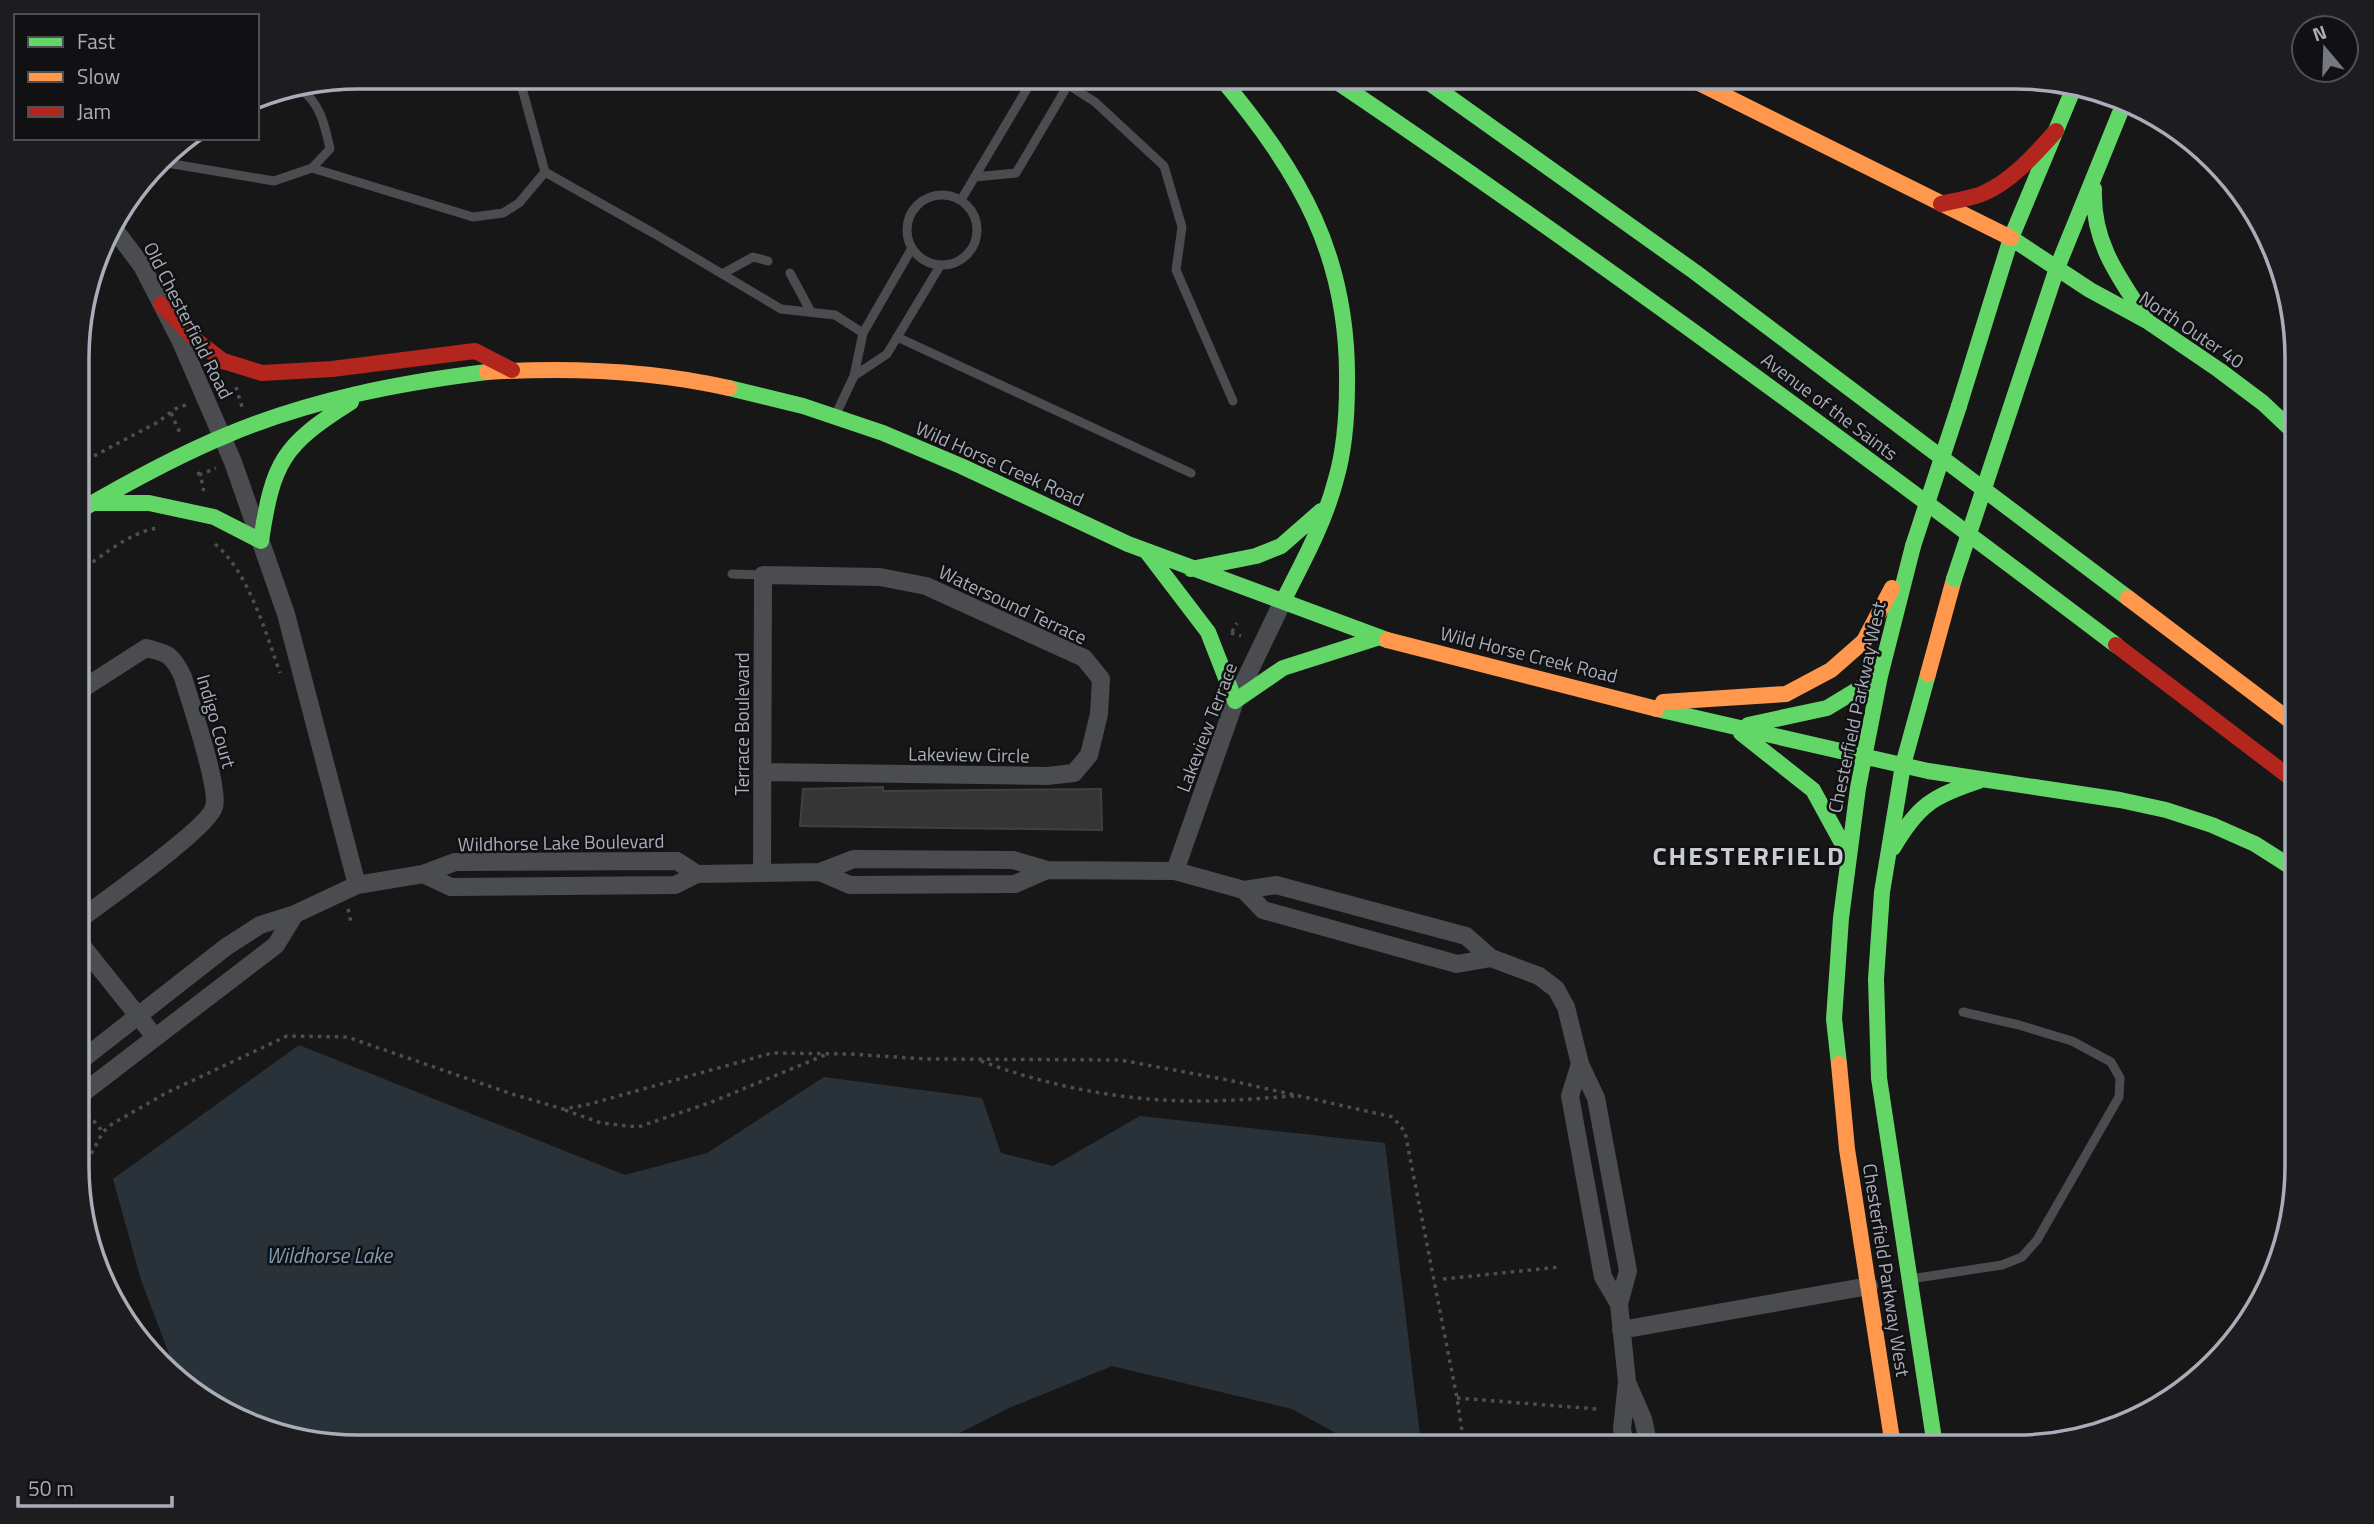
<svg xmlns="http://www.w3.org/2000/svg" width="2374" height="1524" font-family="'Titillium Web',sans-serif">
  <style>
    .water { fill: #2a3239 }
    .building { fill: #353536; stroke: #3f4043; stroke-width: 2 }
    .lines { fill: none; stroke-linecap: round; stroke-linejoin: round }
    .path { stroke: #4d4e52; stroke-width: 3.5; stroke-dasharray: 3.5 5; stroke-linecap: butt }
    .lane { stroke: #4b4c50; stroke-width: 9 }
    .street { stroke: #4b4c50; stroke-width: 18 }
    .fast { stroke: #63d668; stroke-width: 16 }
    .slow { stroke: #ff974d; stroke-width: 16 }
    .jam { stroke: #b3261e; stroke-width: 16 }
    .fast-bridge { stroke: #63d668; stroke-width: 16 }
    .labels { text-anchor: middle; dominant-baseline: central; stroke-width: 5; stroke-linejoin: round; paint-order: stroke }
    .street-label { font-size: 19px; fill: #a8adb8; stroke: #111113 }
    .water-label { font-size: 21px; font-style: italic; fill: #7f9bb3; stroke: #111113 }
    .district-label { font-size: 26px; font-weight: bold; letter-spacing: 2px; fill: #c9ccd4; stroke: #111113 }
    .rim { fill: none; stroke: #a8adb8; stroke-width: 3.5 }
  </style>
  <rect width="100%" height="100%" fill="#171717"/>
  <path class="water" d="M299 1045 625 1175 707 1153 824 1077 982 1098 1001 1153 1053 1166 1140 1116 1385 1143 1421 1444 1417 1447H1361L1292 1409 1112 1366 1009 1408 932 1447H358L285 1437 202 1400 177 1375 141 1280 113 1179Z"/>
  <path class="building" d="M883 787V791L1101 789 1102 830 800 826 803 789Z"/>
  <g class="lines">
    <path class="path" d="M236 387 242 407
      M171 413 180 433
      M79 464 158 422 175 409 188 404
      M198 472 204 487 203 491
      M199 475 216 468
      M215 544C248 571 266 633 280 673
      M79 572C103 555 128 534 156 528
      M1232 632 1237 623
      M1231 633 1241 636
      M348 909 351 922
      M981 1061C1050 1087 1129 1102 1202 1101 1233 1101 1263 1098 1294 1096
      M565 1110 601 1123 638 1127 709 1103 825 1055
      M88 1114 103 1132
      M79 1176 103 1132 112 1124 166 1093 287 1036 347 1037 512 1094 563 1109 586 1105 772 1053 850 1054 926 1059 1120 1060 1228 1080 1393 1117 1405 1132 1457 1398 1463 1437 1458 1447
      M1443 1279 1560 1267
      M1457 1398 1597 1409"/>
    <path class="lane" d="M1056 77 1095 102 1164 166 1182 227 1176 270 1233 401
      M161 162 274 181 312 168 330 149C325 126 320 102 300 89
      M312 168 473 217 503 213 519 203 545 172 519 77
      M545 172 655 234 781 309 835 315 863 333
      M975 177 1016 173 1068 85
      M907 230a35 35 0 1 1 70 0a35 35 0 1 1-70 0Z
      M961 200 1034 77
      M790 273 811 312
      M722 274 753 257 768 261
      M897 337 1191 473
      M854 376 887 354 940 266
      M836 414 854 376 863 333 912 248
      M732 574 763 575
      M1910 1279 2002 1265 2022 1257 2037 1240 2119 1097 2120 1078 2111 1062 2072 1041 2019 1025 1963 1012"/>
    <path class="street" d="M112 226 142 266 181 342 233 462 286 614 357 885
      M79 691 146 648C169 653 173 656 183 677 190 702 220 787 214 807 209 828 102 902 79 920
      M762 772 1047 776 1074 773 1089 755 1099 714 1101 679 1084 658 926 586 880 577 763 575 762 873
      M1047 870 1015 884 850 885 820 872 854 859 1013 860 1047 870 1175 871 1244 890
      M1175 871 1235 701 1283 601
      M697 874 677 861 455 862 423 874 451 887 675 885 697 874 820 872
      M295 914 357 885 423 874
      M79 942 155 1037
      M1491 958 1457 964 1263 910 1244 890 1276 885 1466 936 1491 958 1539 976 1556 989 1566 1007 1580 1064
      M79 1062 226 947 260 925 295 914 276 945 79 1096
      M1619 1304 1603 1277 1570 1096 1580 1064 1596 1098 1628 1271 1619 1304 1627 1382
      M1621 1330 1869 1286
      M1625 1447 1622 1429 1627 1382 1643 1419 1649 1447"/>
    <path class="fast" d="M1220 77C1300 173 1349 255 1347 384 1347 416 1345 448 1336 479 1325 522 1303 562 1283 601
      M1330 77C1598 258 1858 450 2116 645
      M1421 77 1695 272 2128 598
      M2094 189C2092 241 2117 275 2145 317
      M2011 238 2090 290 2147 321 2219 370 2263 403 2296 434
      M729 388 803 406 883 433 961 466 1128 544 1387 640
      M1959 406 2011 238 2075 85
      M2001 437 2057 268 2124 103
      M95 503H149L214 517 261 541C273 461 283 445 351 402
      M79 511C127 483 176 456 227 435 310 400 398 383 487 372
      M1147 552 1208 632 1235 701 1283 668 1377 638
      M1191 569 1256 556 1281 546 1321 511
      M1928 674 1903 765 1882 892 1876 979 1879 1078 1935 1446
      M1657 709 1928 771 2120 800 2166 810 2212 825 2255 844 2296 870
      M1748 725 1827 708 1880 676
      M1741 733 1813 790 1848 854
      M1893 848C1918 805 1933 796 1979 781
      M1839 1064 1834 1019 1841 918 1858 788 1880 676 1913 546"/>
    <path class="slow" d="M1687 77 2011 238
      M487 372C569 367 650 370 729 388
      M2128 598 2296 725
      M1387 640 1657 709
      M1928 674 1954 579
      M1663 702 1786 694 1831 670 1864 641 1892 588
      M1839 1064 1847 1149 1893 1446"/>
    <path class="jam" d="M1941 204C1955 200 1971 199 1984 193 2013 180 2035 154 2056 131
      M161 304 197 341 223 361 262 373 332 369 475 351 512 370
      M2116 645 2296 782"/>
    <path class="fast-bridge" d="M1913 546 1959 406
      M1954 579 2001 437"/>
  </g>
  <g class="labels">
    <g class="street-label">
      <text transform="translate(189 320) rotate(63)">Old Chesterfield Road</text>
      <text transform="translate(2192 329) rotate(34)">North Outer 40</text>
      <text transform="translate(1830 406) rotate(37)">Avenue of the Saints</text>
      <text transform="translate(1000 463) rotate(24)">Wild Horse Creek Road</text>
      <text transform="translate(1013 604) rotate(25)">Watersound Terrace</text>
      <text transform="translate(1529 654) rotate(14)">Wild Horse Creek Road</text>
      <text transform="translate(1856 707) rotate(-78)">Chesterfield Parkway West</text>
      <text transform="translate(217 721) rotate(74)">Indigo Court</text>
      <text transform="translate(741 724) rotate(-90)">Terrace Boulevard</text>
      <text transform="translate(1206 727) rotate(-69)">Lakeview Terrace</text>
      <text transform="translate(969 754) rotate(1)">Lakeview Circle</text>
      <text transform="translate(561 842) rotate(-1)">Wildhorse Lake Boulevard</text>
      <text transform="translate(1887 1270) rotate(81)">Chesterfield Parkway West</text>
    </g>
    <g class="water-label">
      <text x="329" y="1255">Wildhorse Lake</text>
    </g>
    <g class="district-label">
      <text x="1749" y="855">CHESTERFIELD</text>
    </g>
  </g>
  <path d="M0 0H2374V1524H0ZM358 89H2016A269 269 0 0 1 2285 358V1166A269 269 0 0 1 2016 1435H358A269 269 0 0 1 89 1166V358A269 269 0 0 1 358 89Z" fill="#1d1d20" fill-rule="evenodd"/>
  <path class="rim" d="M358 89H2016A269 269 0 0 1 2285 358V1166A269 269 0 0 1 2016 1435H358A269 269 0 0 1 89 1166V358A269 269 0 0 1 358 89Z"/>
  <rect x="14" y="14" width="245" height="126" fill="#111113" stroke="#4d4f55" stroke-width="2"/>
  <rect x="28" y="37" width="35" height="10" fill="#63d668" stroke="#4d4f55" stroke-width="2"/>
  <text x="77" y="49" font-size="21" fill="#a8adb8">Fast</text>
  <rect x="28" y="72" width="35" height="10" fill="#ff974d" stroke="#4d4f55" stroke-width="2"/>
  <text x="77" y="84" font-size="21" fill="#a8adb8">Slow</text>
  <rect x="28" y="107" width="35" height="10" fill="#b3261e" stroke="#4d4f55" stroke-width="2"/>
  <text x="77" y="119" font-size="21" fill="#a8adb8">Jam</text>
  <g transform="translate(2325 49) rotate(341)"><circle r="33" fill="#111113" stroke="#4d4f55" stroke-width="2"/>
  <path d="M0-5L12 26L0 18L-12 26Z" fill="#757880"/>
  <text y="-10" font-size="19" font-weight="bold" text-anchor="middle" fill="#a8adb8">N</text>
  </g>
  <path d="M18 1496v10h154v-10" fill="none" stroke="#a8adb8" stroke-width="3.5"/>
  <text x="28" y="1496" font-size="21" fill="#a8adb8" stroke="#111113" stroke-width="5" paint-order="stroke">50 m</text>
</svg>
